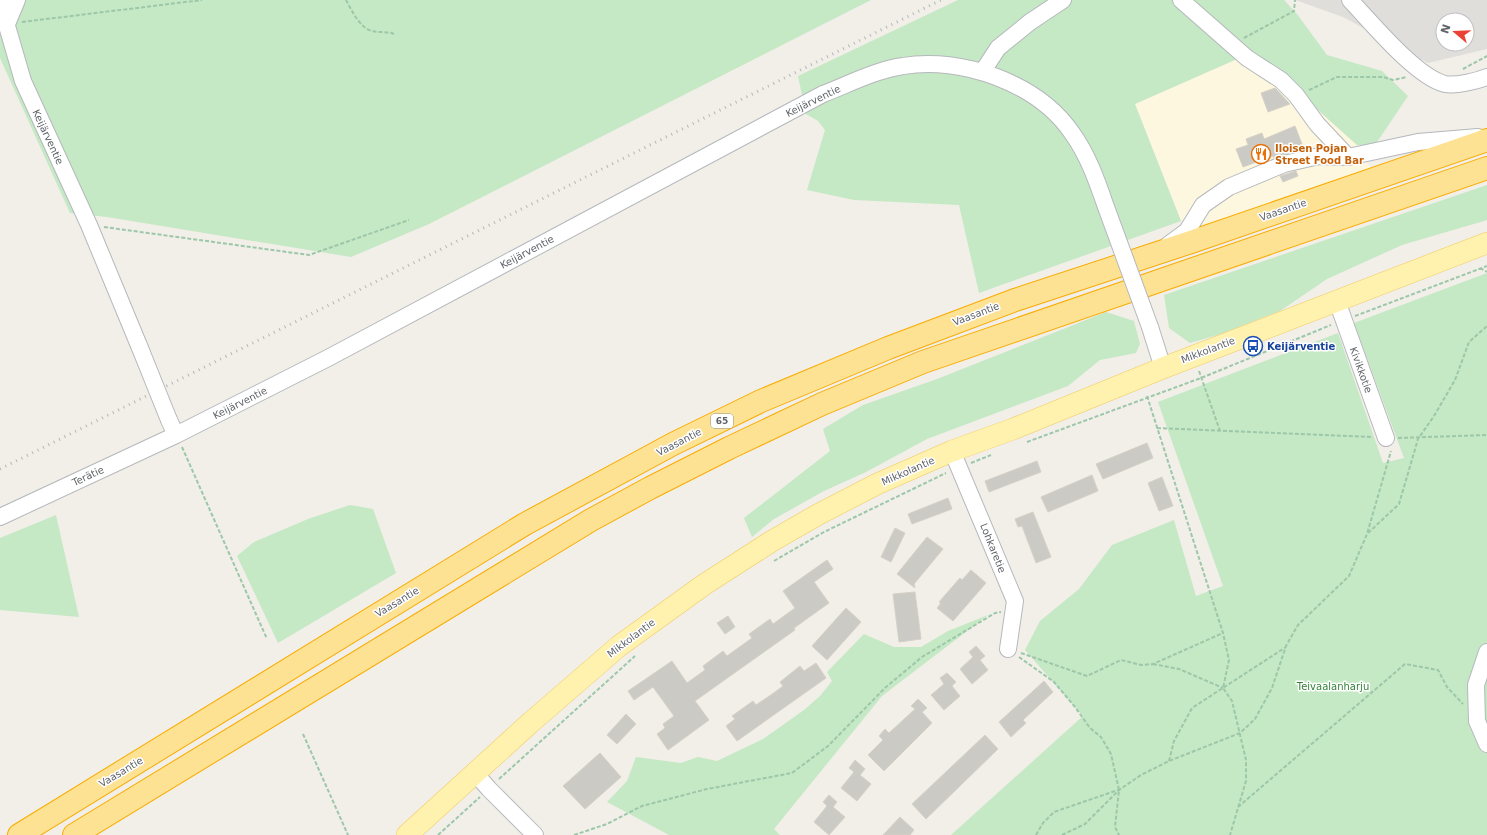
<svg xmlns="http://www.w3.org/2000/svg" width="1487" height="835" font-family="'DejaVu Sans',sans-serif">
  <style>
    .commercial { fill: #fef7e0 }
    .industrial { fill: #e0deda; fill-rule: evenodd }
    .green { fill: #c5e8c5 }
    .building { fill: #cccac5; stroke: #d6d1c6 }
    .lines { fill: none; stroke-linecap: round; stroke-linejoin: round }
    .minor-casing { stroke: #b5b8bc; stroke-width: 18 }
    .major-casing { stroke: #f2c960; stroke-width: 22 }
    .highway-casing { stroke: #f9ab00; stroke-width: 24 }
    .path { stroke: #9cc7a9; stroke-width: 2; stroke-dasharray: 4 2; stroke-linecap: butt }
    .minor { stroke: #fff; stroke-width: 16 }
    .major { stroke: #fff2af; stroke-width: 21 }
    .highway { stroke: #fde293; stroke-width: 22 }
    .rail { stroke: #b6b7b8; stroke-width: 3; stroke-dasharray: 1 5; stroke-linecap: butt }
    .minor-bridge-casing { stroke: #b5b8bc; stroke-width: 18; stroke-linecap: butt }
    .minor-bridge { stroke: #fff; stroke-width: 16 }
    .labels { text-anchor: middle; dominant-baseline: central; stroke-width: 3; stroke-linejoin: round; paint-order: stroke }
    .shield { fill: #fff; stroke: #8f9295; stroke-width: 1 }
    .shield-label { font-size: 9px; font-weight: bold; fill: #5f6368 }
    .street-label { font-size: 10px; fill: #5f6368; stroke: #fff }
    .food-label { font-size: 10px; font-weight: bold; fill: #c56008; stroke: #fff; text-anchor: start }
    .transit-label { font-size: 10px; font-weight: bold; fill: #164399; stroke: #fff; text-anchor: start }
    .park-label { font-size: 10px; fill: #348238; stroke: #fff }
  </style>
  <rect width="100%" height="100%" fill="#f1efe8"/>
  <path class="commercial" d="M1253 52 1357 145 1372 171 1206 229 1181 221 1135 104Z"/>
  <path class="industrial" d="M1295 0H1487V49L1428 63 1343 17ZM1443 20H1467V44H1443Z"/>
  <path class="green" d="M0 0H871L429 224 351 257 107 217 70 213 0 58Z
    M958 0H1284L1297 14 1327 55 1382 71 1408 96 1375 145H1357L1253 52 1135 104 1181 221 979 293 959 205 854 200 807 190 825 130 818 121 806 114 798 76Z
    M1487 185V220L1484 221 1402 245 1327 279 1280 311 1221 334 1190 343 1169 328 1164 295Z
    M1487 273V835H951L1083 716 1025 650 1040 621 1079 589 1112 545 1174 520 1196 596 1223 586 1158 402 1338 333 1383 463 1404 458 1354 323Z
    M1106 312 1134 321 1140 344 1136 353 1100 360 1068 386 927 439 866 472 824 491 774 519 752 537 744 518 830 451 823 429 863 405 937 379Z
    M350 505 373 509 396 573 278 643 237 556 254 542 308 519Z
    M56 515 79 617 0 610V538Z
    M988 615 882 696 774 829 780 835H669L607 802 627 781 636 757 681 763 698 757 717 761 763 739 804 710 820 696 832 681 827 672 864 634 894 647H921L948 631Z"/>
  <path class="building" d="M1275 88 1290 104 1268 112 1261 93Z
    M1295 126 1302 144 1288 150 1289 153 1274 158 1273 156 1243 167 1236 149 1248 145 1246 139 1262 133 1264 139Z
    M1296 171 1298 176 1283 182 1280 176Z
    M1147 443 1153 458 1103 479 1096 464Z
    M1037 461 1041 472 989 492 985 481Z
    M1092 475 1098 491 1048 512 1041 497Z
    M1162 477 1173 506 1159 511 1148 483Z
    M948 498 952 509 912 524 908 514Z
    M1033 512 1051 557 1036 563 1022 526 1018 527 1015 519Z
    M895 528 905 533 891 562 881 557Z
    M927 537 943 549 914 584 915 588 897 574Z
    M827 560 833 569 814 582 829 603 794 628 795 630 695 701 709 720 668 750 657 734 665 728 663 724 674 716 653 687 634 700 628 691 672 661 687 683 705 670 703 666 723 651 727 656 752 638 749 634 770 619 773 624 795 608 783 591Z
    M971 570 986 583 953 621 937 608 941 603 939 602 960 578 962 580Z
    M915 592 921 639 899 642 893 594Z
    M846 608 861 622 827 660 812 646Z
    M728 616 735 627 725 634 717 623Z
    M976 646 985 656 980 660 988 670 972 684 960 669 973 657 969 652Z
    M816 663 826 678 737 741 726 726 735 719 732 716 753 701 756 705 775 692 783 686 780 682 800 666 804 671Z
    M947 673 956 682 952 686 960 696 944 710 931 695 944 684 940 678Z
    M1044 681 1053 692 1023 720 1026 723 1011 737 999 722Z
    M918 699 927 708 922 712 932 723 884 771 868 755 883 740 879 736 885 729 889 733 915 709 911 706Z
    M626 714 636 724 617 744 607 735Z
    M985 735 998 749 926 819 912 804Z
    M600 753 621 777 585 809 563 786Z
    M855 760 865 769 860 775 871 784 857 801 841 788 854 772 849 768Z
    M829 795 837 802 833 807 845 817 829 835 814 822 827 806 823 802Z
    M900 817 914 830 910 835H883Z"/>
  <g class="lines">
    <defs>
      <path id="minor" d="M1181 0 1247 58 1281 80 1296 95 1317 124 1348 157
        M1350 0C1371 22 1416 77 1445 84 1456 86 1477 81 1487 77
        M0 2 23 81 89 225 140 348
        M7 24 17 0
        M983 71 998 48 1030 22 1063 0
        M1168 245 1187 231 1203 205 1229 187 1284 164 1319 156 1348 157 1418 142 1478 137
        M1337 301 1386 438
        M1150 327 1163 368
        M169 420 176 435 328 358 823 94C849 84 876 70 903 66 961 56 1038 83 1072 133 1088 155 1097 181 1106 207
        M952 451 1015 601 1008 649
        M0 517 176 435
        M1487 652 1476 685 1477 721 1487 744
        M475 773 489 789 535 835"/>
      <path id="major" d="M407 835 530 723 619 646 705 584 772 541 819 514 877 484 952 451 1013 429 1163 368 1487 243"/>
      <path id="highway" d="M19 835 525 524 673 444 761 401 888 348 1015 300 1191 242 1487 140
        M74 835 591 520 650 488 729 448 822 404 923 362 1487 168"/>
    </defs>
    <use href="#minor" class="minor-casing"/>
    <use href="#major" class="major-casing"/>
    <use href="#highway" class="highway-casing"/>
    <path class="path" d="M346 0C352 11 360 28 372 31 380 33 387 31 394 34
      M22 22 202 0
      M1244 38 1294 11 1295 0
      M1463 69 1487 56
      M1309 90 1337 77H1383L1393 80 1407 77
      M104 227 309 255 409 220
      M1480 268 1487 272
      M1355 316 1487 266
      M1199 371 1220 431
      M1147 396 1223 633 1229 660 1223 688 1232 701 1246 760V781L1230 835
      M1157 428 1372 437
      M1398 438 1487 435
      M1027 442 1201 378 1331 325
      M182 447 267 639
      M971 463 991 455
      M1368 533 1399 504 1418 439 1434 416 1455 380 1469 342 1487 326
      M774 561 824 532 946 473
      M1021 653 1087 676 1121 660 1141 665 1153 664 1223 633
      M1019 657 1054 682 1075 707 1090 728 1101 737 1111 754 1119 790 1115 827 1119 835
      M1153 664 1179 669 1223 688
      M303 734 348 835
      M1169 761 1174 741 1192 708 1286 647
      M499 779 635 656
      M1238 807 1405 664 1438 670 1447 687 1463 704
      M438 835 480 797
      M574 835 607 824 642 806 707 789 792 773 828 746 886 687 922 657 995 613 1001 612
      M1036 835 1043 823 1054 812 1118 790
      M1062 835 1085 824 1119 790 1141 775 1169 761 1240 733 1255 719 1272 688 1286 646 1298 625 1349 576 1367 534 1391 451"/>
    <use href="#minor" class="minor"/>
    <use href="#major" class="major"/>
    <use href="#highway" class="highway"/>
    <path class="rail" d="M0 469 941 0"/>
    <defs>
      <path id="minor-bridge" d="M1106 207 1150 327
        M140 348 169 420"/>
    </defs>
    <use href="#minor-bridge" class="minor-bridge-casing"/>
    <use href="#minor-bridge" class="minor-bridge"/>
  </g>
  <defs>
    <symbol id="restaurant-ring" viewBox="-11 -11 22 22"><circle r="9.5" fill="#fff" stroke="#e8710a" stroke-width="1.5"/><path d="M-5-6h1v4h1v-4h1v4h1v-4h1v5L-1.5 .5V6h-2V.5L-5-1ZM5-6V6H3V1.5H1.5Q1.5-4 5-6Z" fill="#e8710a"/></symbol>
    <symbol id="bus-ring" viewBox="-11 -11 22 22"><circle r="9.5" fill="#fff" stroke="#1a4fb4" stroke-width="1.5"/><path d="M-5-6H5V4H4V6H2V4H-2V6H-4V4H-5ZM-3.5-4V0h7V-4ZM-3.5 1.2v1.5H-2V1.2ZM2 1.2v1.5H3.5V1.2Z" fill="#1a4fb4"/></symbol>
  </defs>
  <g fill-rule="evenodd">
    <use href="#restaurant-ring" x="1250" y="143" width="22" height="22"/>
    <use href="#bus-ring" x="1242" y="335" width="22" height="22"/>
  </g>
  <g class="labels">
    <rect class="shield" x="711" y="414" width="22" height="14" rx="3"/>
    <g class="shield-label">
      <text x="722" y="421">65</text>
    </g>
    <g class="street-label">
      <text transform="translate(813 101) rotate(-26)">Keijärventie</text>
      <text transform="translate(48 137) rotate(65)">Keijärventie</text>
      <text transform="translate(1283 210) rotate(-19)">Vaasantie</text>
      <text transform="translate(527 252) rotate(-28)">Keijärventie</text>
      <text transform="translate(976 314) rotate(-21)">Vaasantie</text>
      <text transform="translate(1208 350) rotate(-21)">Mikkolantie</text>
      <text transform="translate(1361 370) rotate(70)">Kivikkotie</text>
      <text transform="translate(240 403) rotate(-27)">Keijärventie</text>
      <text transform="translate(679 442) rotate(-27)">Vaasantie</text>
      <text transform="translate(908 471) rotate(-24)">Mikkolantie</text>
      <text transform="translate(88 476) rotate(-25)">Terätie</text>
      <text transform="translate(993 548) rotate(68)">Lohkaretie</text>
      <text transform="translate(397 602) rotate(-31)">Vaasantie</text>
      <text transform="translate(631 638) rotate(-37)">Mikkolantie</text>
      <text transform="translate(121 772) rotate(-31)">Vaasantie</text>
    </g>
    <g class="food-label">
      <text x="1275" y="148">Iloisen Pojan<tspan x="1275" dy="12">Street Food Bar</tspan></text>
    </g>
    <g class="transit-label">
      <text x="1267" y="346">Keijärventie</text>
    </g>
    <g class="park-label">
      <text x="1333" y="686">Teivaalanharju</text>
    </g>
  </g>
  <g transform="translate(1455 32) rotate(289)"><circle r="19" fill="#ffffff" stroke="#bfc1c3"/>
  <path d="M0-3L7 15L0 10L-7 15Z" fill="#ea4335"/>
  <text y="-6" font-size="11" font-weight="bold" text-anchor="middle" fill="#5f6368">N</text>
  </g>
</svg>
